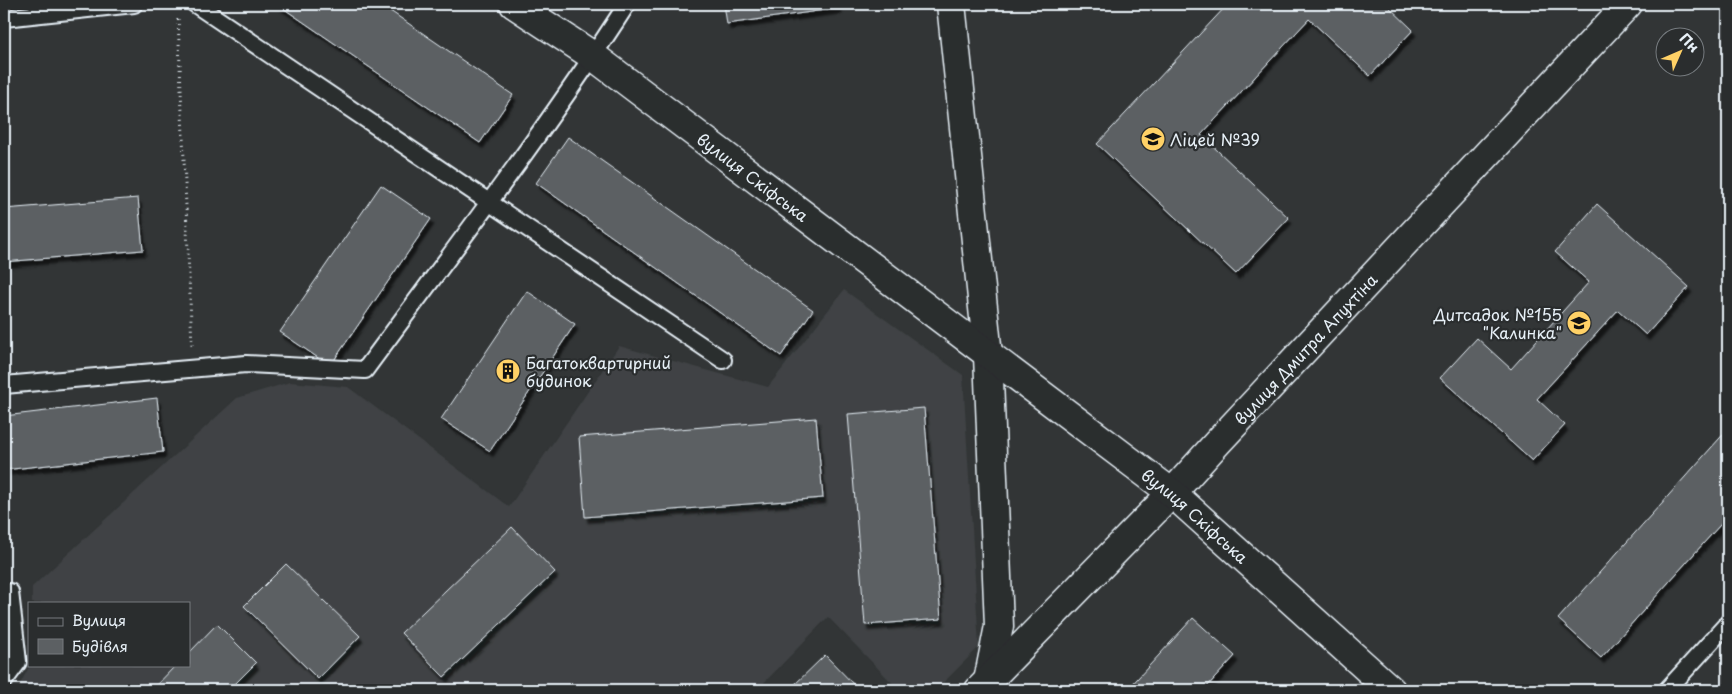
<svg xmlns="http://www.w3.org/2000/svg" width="1732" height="694" font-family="'Playpen Sans',sans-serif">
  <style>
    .built { fill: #3f4244 }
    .building { fill: #5c6063; stroke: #e8f1f8; filter: url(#shadow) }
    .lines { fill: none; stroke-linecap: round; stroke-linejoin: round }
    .service-casing { stroke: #e8f1f8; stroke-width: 20 }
    .minor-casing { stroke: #e8f1f8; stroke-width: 31 }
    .tertiary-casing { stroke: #e8f1f8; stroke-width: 31 }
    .path { stroke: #e8f1f8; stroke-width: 3; stroke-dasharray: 1 4; stroke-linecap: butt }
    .service { stroke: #2a2d2e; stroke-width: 16 }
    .minor { stroke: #2a2d2e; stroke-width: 28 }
    .tertiary { stroke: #2a2d2e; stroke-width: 28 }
    .labels { text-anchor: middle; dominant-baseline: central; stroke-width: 4.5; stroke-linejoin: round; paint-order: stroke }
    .poi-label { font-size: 16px; fill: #e8f1f8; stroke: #2a2d2e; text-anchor: start }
    .street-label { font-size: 16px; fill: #e8f1f8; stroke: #2a2d2e }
  </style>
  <defs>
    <filter id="shadow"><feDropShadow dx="3" dy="5.5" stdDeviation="1" flood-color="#0009"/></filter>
  </defs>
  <rect width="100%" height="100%" fill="#323536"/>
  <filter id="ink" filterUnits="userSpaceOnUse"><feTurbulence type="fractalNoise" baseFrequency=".02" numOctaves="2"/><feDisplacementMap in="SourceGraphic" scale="10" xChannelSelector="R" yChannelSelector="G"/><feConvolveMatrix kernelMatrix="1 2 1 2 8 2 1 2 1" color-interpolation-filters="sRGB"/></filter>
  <g filter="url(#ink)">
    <path class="built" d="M844 290 963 375 979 647 936 690H899L828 617 757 690H17L30 665H189V603H32V587L237 398 290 382 348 387 509 507 619 346 768 387Z"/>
    <path class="building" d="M277 4H380L513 95 480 143Z
      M724 4H839V8L727 24Z
      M1228 4H1386L1413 30 1370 76 1309 19 1201 135 1289 218 1236 274 1097 144Z
      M568 137 813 310 781 356 536 183Z
      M381 185 431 219 330 366 280 332Z
      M138 198 143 250 4 262V209Z
      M1597 204 1689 287 1646 335 1618 310 1537 399 1565 425 1532 461 1440 378 1477 338 1511 369 1589 282 1555 252Z
      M527 291 575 324 490 451 441 419Z
      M157 398 163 452 4 470V416Z
      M924 408 941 619 865 625 848 414Z
      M816 418 823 498 585 517 579 437Z
      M1728 429V516L1601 658 1558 619Z
      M512 527 555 572 444 677 401 633Z
      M286 564 360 636 318 679 244 606Z
      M1193 618 1235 656 1204 690H1127Z
      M217 624 256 663 229 690H152L176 665H189V653Z
      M825 655 859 690H789Z"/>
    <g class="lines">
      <defs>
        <path id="service" d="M195 4 723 360
          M4 18 134 4
          M4 385 246 364 365 370C454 249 546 130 627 4
          M4 593 10 592 18 662 4 681
          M1667 690 1728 623"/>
        <g id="minor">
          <path d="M951 4 988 355 999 626 988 681"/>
          <path id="s1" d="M979 690 1172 493 1217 443 1628 4"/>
        </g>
        <g id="tertiary">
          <path id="s2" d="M514 4 593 56 1172 493 1391 690"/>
        </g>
      </defs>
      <use href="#service" class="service-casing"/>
      <use href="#minor" class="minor-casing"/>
      <use href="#tertiary" class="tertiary-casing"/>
      <path class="path" d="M178 19 192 345"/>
      <use href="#service" class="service"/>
      <use href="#minor" class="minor"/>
      <use href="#tertiary" class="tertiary"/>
    </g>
  </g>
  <defs>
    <symbol id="school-disc" viewBox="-11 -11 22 22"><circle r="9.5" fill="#ffd166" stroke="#2a2d2e"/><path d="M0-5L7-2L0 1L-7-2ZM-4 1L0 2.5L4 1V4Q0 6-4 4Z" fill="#111"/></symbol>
    <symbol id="building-disc" viewBox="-11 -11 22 22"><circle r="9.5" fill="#ffd166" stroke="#2a2d2e"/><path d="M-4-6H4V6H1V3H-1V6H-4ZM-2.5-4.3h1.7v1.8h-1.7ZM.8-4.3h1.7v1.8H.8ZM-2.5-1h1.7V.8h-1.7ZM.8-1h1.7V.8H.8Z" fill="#111"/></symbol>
  </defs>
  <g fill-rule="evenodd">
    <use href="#school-disc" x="1139" y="125" width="28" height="28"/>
    <use href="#school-disc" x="1565" y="309" width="28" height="28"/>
    <use href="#building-disc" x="494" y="357" width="28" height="28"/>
  </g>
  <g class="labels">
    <g class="poi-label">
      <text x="1170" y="139">Ліцей №39</text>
      <text x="1562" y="314" text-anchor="end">Дитсадок №155<tspan x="1562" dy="18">"Калинка"</tspan></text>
      <text x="526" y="362">Багатоквартирний<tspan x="526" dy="18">будинок</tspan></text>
    </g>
    <g class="street-label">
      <text stroke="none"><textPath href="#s2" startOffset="295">вулиця Скіфська</textPath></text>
      <text stroke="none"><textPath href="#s1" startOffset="472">вулиця Дмитра Апухтіна</textPath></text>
      <text stroke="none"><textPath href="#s2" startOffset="852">вулиця Скіфська</textPath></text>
    </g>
  </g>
  <rect width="1732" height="694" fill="none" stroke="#2a2d2e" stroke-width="20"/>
  <rect x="10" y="10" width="1712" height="674" fill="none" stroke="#e8f1f8" stroke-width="2" filter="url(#ink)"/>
  <rect x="28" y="602" width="162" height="65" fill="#2a2d2e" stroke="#767b7f"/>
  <rect x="38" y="618" width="25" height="8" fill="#2a2d2e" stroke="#767b7f"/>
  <text x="72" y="626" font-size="15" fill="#e8f1f8">Вулиця</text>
  <rect x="38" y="639" width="25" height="15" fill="#5c6063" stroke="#767b7f"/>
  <text x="72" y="652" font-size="15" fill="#e8f1f8">Будівля</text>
  <g transform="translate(1680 52) rotate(45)"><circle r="24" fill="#2a2d2e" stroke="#767b7f"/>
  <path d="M0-4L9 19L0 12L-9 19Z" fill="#ffd166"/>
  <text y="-8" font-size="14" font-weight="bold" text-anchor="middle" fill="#e8f1f8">Пн</text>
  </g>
</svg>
